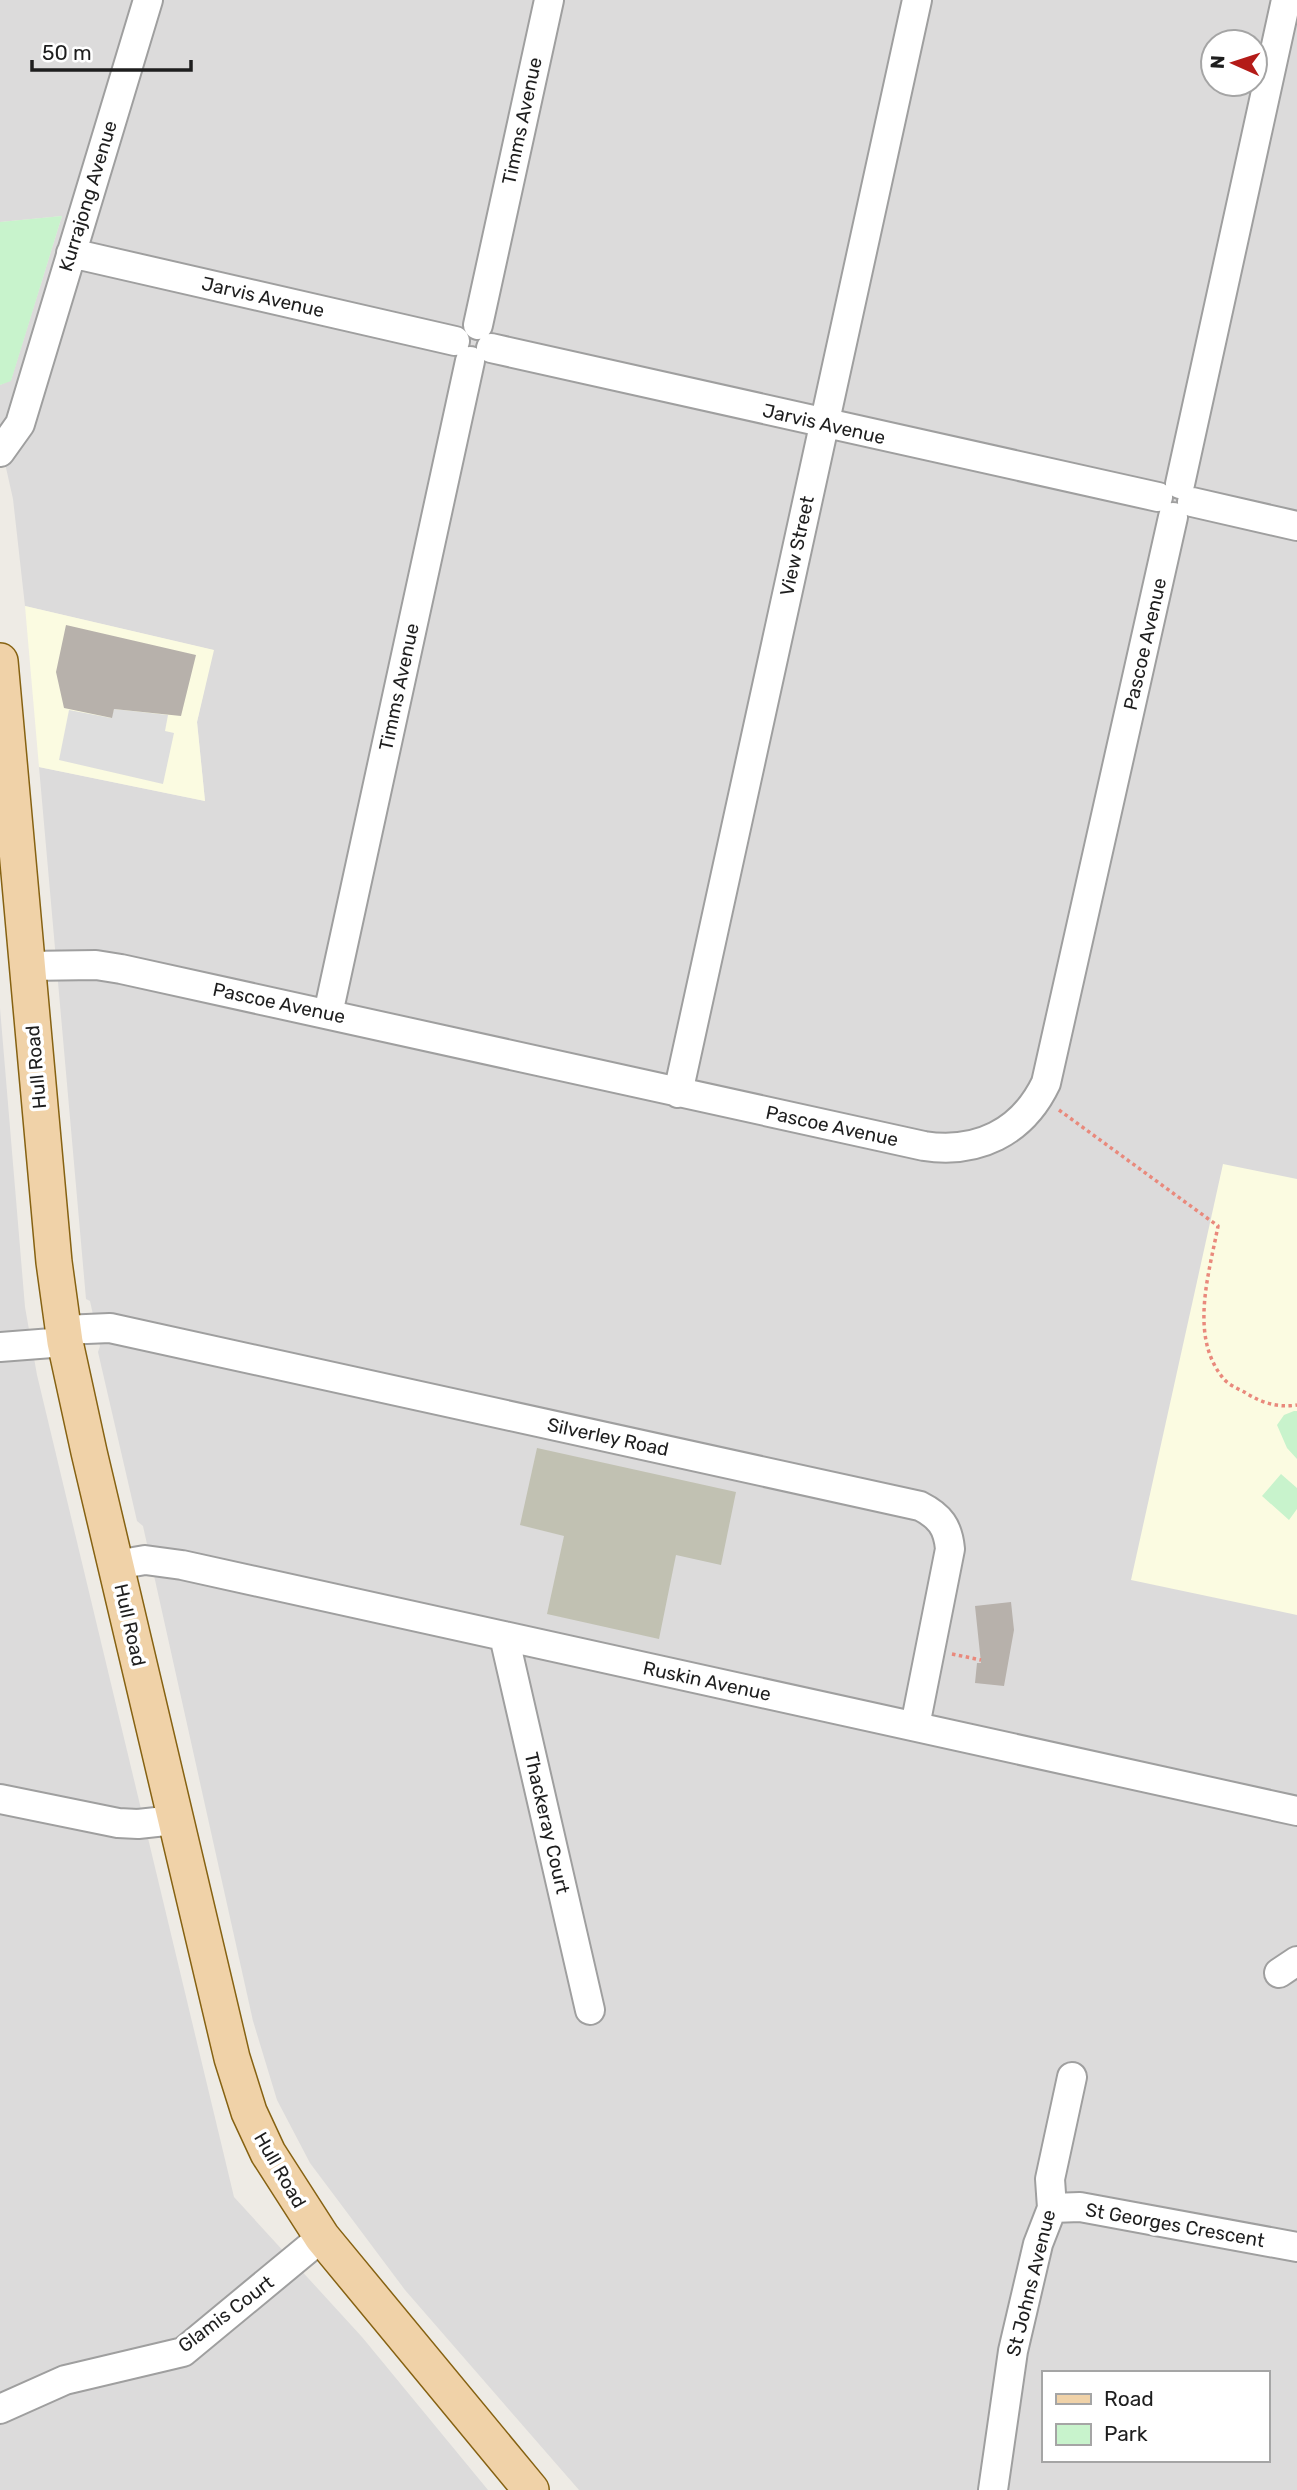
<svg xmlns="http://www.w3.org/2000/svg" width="1297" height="2490" font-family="Rubik,sans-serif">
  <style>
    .residential { fill: #dcdbdb; fill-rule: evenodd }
    .education { fill: #fbfbe1 }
    .construction { fill: #c1c1b2 }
    .park { fill: #c8f3cc }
    .parking { fill: #dedede }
    .building { fill: #b7b1ab }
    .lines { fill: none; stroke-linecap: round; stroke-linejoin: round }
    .minor-casing { stroke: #9f9f9f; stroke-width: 32 }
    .major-casing { stroke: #866212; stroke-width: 38 }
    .path { stroke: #e9897c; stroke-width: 3.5; stroke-dasharray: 3.5 3.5; stroke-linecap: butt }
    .minor { stroke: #fff; stroke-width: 28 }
    .major { stroke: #f0d2a8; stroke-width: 35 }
    .labels { text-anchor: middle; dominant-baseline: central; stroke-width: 7; stroke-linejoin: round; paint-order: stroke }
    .street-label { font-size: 19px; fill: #1e1e1e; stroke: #fff }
  </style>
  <rect width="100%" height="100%" fill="#eeebe5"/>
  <path class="residential" d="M0 0H1297V2490H579L405 2290 310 2163 277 2100 253 2021 143 1526 137 1521 98 1352 100 1346 90 1301 86 1299 39 767 205 801 197 722 213 650 25 606 13 499 0 441V385L11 380 62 216 0 222ZM1213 42H1255V84H1213ZM1043 2373H1267V2460H1043Z
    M0 1008 25 1307 37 1375 234 2197 362 2337 488 2490H0Z"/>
  <path class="education" d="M25 606 214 650 197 722 205 801 39 767Z
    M1223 1164 1297 1179V1615L1131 1580Z"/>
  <path class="construction" d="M537 1448 736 1492 721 1565 676 1555 659 1639 547 1614 564 1536 520 1525Z"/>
  <path class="park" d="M62 216 11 381 0 385V222Z
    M1294 1411H1297V1459L1287 1448 1277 1425 1284 1415Z
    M1281 1474 1297 1488V1509L1289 1520 1262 1496Z"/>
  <path class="parking" d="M114 709 168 715 165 731 174 733 163 784 59 760 69 710 111 718Z"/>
  <path class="building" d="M66 625 196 655 181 716 114 709 112 718 64 708 56 672Z
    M1011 1602 1014 1630 1004 1686 975 1683 977 1663H981L975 1606Z"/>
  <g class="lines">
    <defs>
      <path id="minor" d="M71 253 455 341
        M478 325 549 0
        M491 348 1158 497
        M0 452 20 424 148 0
        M1180 484 1286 0
        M1192 502 1297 526
        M27 966 96 965 121 969 924 1146C977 1154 1022 1133 1046 1083L1173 517
        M328 1014 470 361
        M678 1093 917 0
        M63 1330 110 1328 920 1506C940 1516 948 1527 950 1549L915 1726
        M0 1347 65 1342
        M116 1565 145 1560 182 1565 1297 1811
        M504 1636 590 2010
        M0 1799 118 1823 138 1824 175 1820
        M1279 1973 1297 1961
        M1052 2208 1080 2207 1297 2247
        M0 2409 65 2380 183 2352 322 2237
        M993 2490 1013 2351 1038 2244 1052 2208 1050 2179 1072 2077"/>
      <path id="major" d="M0 661 54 1262 65 1342 89 1452 232 2058 249 2112 268 2153 322 2237 531 2490"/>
    </defs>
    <use href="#minor" class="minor-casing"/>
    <use href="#major" class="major-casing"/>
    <path class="path" d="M1059 1110 1218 1226C1209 1274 1189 1336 1223 1378 1228 1385 1239 1389 1246 1393 1262 1403 1278 1408 1297 1405
      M952 1654 981 1660"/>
    <use href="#minor" class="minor"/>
    <use href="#major" class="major"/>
  </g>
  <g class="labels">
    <g class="street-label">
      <text transform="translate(522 121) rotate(-78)">Timms Avenue</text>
      <text transform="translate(88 196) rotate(-73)">Kurrajong Avenue</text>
      <text transform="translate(263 297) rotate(13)">Jarvis Avenue</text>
      <text transform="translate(824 424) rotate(13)">Jarvis Avenue</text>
      <text transform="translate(797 546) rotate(-78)">View Street</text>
      <text transform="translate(1145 644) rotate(-77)">Pascoe Avenue</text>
      <text transform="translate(399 687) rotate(-78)">Timms Avenue</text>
      <text transform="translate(279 1003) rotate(12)">Pascoe Avenue</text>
      <text transform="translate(36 1067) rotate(-95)">Hull Road</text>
      <text transform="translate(832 1126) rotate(12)">Pascoe Avenue</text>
      <text transform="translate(608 1437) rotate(12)">Silverley Road</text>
      <text transform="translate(130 1625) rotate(77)">Hull Road</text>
      <text transform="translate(707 1681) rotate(12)">Ruskin Avenue</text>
      <text transform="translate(547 1823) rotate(77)">Thackeray Court</text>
      <text transform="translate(280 2170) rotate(60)">Hull Road</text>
      <text transform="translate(1175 2225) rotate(10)">St Georges Crescent</text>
      <text transform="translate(1031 2283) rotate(-76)">St Johns Avenue</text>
      <text transform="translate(226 2314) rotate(-37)">Glamis Court</text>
    </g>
  </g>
  <rect x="1042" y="2371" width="228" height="91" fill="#ffffff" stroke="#a5a5a5" stroke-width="2"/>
  <rect x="1056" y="2394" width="35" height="10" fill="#f0d2a8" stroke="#a5a5a5" stroke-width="2"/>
  <text x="1104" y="2406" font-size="21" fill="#1e1e1e">Road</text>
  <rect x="1056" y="2424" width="35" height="21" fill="#c8f3cc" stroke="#a5a5a5" stroke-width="2"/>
  <text x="1104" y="2441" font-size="21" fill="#1e1e1e">Park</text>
  <g transform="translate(1234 63) rotate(273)"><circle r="33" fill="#ffffff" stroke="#a5a5a5" stroke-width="2"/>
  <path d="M0-5L12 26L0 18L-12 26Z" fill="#b41b18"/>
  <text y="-10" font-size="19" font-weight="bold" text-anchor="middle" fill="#1e1e1e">N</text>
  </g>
  <path d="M32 60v10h159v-10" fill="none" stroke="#1e1e1e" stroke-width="3.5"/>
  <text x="42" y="60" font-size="21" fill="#1e1e1e" stroke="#ffffff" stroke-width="5" paint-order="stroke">50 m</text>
</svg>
